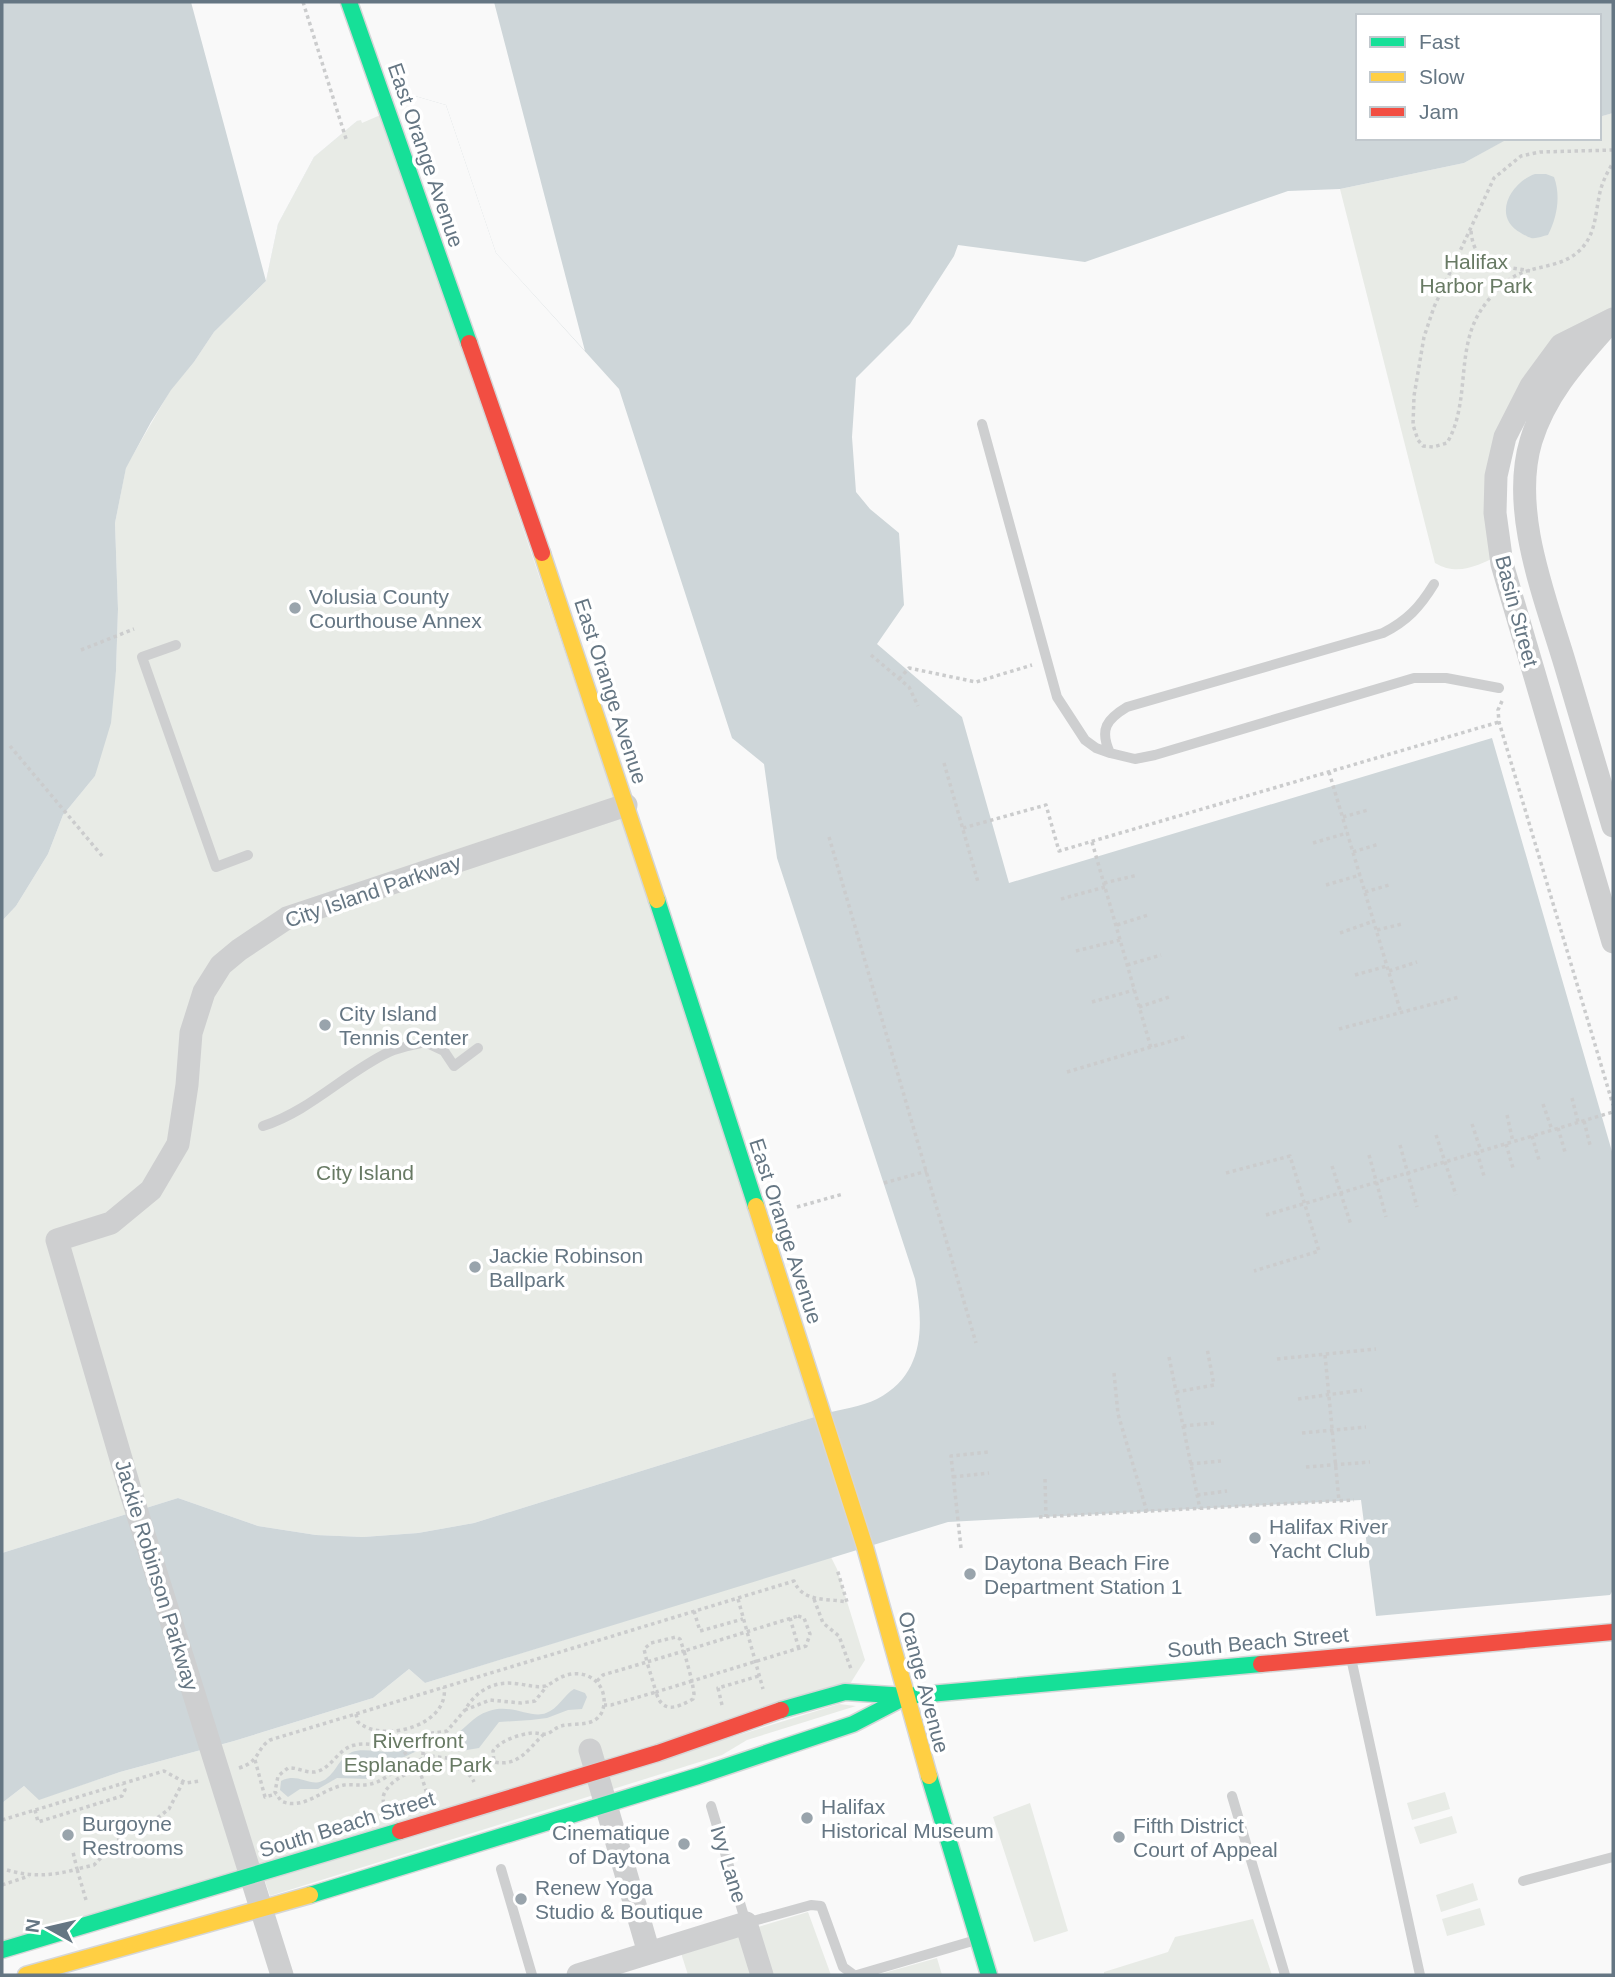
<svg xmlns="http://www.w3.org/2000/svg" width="1615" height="1977" font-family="Helvetica,sans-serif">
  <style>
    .green { fill: #e8ebe6 }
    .water { fill: #ced6d9 }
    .pier { fill: #f9f9f9 }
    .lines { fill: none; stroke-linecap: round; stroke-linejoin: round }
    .fast-casing { stroke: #d5d6d7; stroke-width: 19 }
    .slow-casing { stroke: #d5d6d7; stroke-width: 19 }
    .jam-casing { stroke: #d5d6d7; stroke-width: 19 }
    .path { stroke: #cbcccd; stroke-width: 3.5; stroke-dasharray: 3.5 3.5; stroke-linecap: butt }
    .lane { stroke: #cecfd0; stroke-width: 10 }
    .street { stroke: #cecfd0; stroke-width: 23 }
    .fast { stroke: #16e098; stroke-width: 16 }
    .slow { stroke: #ffcf43; stroke-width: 16 }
    .jam { stroke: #f24e42; stroke-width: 16 }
    .poi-dot { fill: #99a4ac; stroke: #fff; stroke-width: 2.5 }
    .labels { text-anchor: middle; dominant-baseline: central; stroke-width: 7; stroke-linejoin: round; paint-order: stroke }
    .street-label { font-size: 21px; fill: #657683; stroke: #fff }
    .park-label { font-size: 21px; fill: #687a64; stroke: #fff }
    .poi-label { font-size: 21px; fill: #657683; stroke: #fff; text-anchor: start }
  </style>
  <rect width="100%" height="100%" fill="#f9f9f9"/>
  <path class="green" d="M381 111 824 1414 474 1523 418 1533 363 1537 316 1535 258 1526 178 1498 2 1553V921L16 906 48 854 63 815 95 776 116 671 118 609 115 523 126 467 171 389 194 362 214 332 266 281 278 224 314 157 357 121Z
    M1613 113V319L1561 345 1505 437 1501 555C1477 565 1459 577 1435 563L1340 189 1464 163 1503 141V138H1599V117Z
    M831 1557 837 1569 865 1660 845 1692 2 1950V1803L24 1786 40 1799 120 1772 234 1741 373 1698 409 1669 425 1683Z
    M839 1704 856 1706 747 1740 722 1755 270 1896 265 1881Z
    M1445 1792 1450 1809 1412 1820 1407 1803Z
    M1030 1803 1068 1931 1034 1942 993 1817Z
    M1452 1816 1457 1833 1420 1844 1414 1827Z
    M1473 1883 1478 1900 1441 1912 1436 1895Z
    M1480 1908 1485 1925 1447 1936 1442 1919Z
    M808 1912 831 1975H773L758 1927Z
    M1253 1919 1272 1975H1104V1972L1168 1952 1175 1937Z
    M739 1935 752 1975H688L681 1953Z
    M937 1958 942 1975H873L880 1974Z"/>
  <path class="water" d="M2 2H1613V113L1599 117V16H1358V138H1503L1504 141 1464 163 1340 189 1288 191 1085 262 958 245 954 256 910 324 856 378 852 437 856 492 870 509 899 533 904 605 877 644 962 717 1009 883 1492 738 1613 1155V1590L1610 1595 1376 1616 1361 1500 948 1522 425 1683 409 1669 373 1698 234 1741 120 1772 39 1800 24 1786 2 1803V1553L178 1498 258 1526 316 1535 363 1537 418 1533 474 1523 824 1414C840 1409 861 1407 877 1399 925 1374 924 1325 915 1279L777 858 764 764 732 738 619 389 496 253 446 105 415 96 357 121 314 157 278 224 266 281 214 332 194 362 171 390 151 422 126 468 115 523 118 609 116 671 111 723 95 776 63 815 48 854 16 906 2 921Z
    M1535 174H1546L1554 177C1561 196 1557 218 1548 235 1543 236 1536 239 1531 238 1530 238 1522 234 1521 233 1491 217 1511 182 1535 174Z
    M574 1689 585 1693 587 1697 582 1709 568 1710 547 1718 531 1720 499 1722 479 1748 461 1751 419 1750 398 1760 369 1779 337 1778 318 1789H300L288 1797 280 1790 281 1781C298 1772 309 1787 322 1781 336 1775 338 1758 352 1752 363 1747 386 1754 400 1751 408 1749 416 1743 425 1741 434 1740 442 1743 451 1738 465 1730 472 1716 489 1711 511 1703 531 1719 546 1713 558 1709 564 1695 574 1689Z"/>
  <path class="pier" d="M191 2H494L585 351 496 253 446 105 415 96 405 100 406 104 362 123 361 120 357 121 314 157 278 224 266 281Z"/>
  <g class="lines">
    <defs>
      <path id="fast" d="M349 2 469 343
        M657 900 756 1206
        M781 1710 845 1692 907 1696 1261 1664
        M929 1776 989 1975
        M310 1895 698 1776 853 1724 907 1696
        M2 1950 400 1831"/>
      <path id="slow" d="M542 553 657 900
        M756 1206 865 1547 929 1776
        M26 1975 310 1895"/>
      <path id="jam" d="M469 343 542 553
        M1261 1664 1613 1632
        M400 1831 658 1753 781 1710"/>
    </defs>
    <use href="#fast" class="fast-casing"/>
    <use href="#slow" class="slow-casing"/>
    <use href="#jam" class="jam-casing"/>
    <path class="path" d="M303 2 347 142
      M1613 150 1540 152 1521 156 1494 178 1434 307 1424 337 1414 396 1413 425 1418 440 1423 446 1433 447 1447 443C1471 402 1455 350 1481 310 1489 298 1502 283 1515 276 1535 265 1561 268 1579 251 1595 236 1595 217 1599 197 1601 185 1606 174 1613 163
      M1471 231C1474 268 1501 265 1530 271
      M81 650 134 629
      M871 655 909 687 918 706
      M899 679 909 668 976 682 1032 665
      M1502 701 1498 710 1499 722 1613 1105
      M10 746 103 857
      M944 763 978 882
      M1329 772 1401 1013
      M1343 817 1368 810
      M963 828 1046 805 1059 851 1499 722
      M829 837 976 1343
      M1092 842 1151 1048
      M1313 843 1347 833
      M1353 852 1379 844
      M1104 883 1138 875
      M1326 885 1360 875
      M1365 892 1389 885
      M1061 899 1105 887
      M1117 925 1148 915
      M1377 930 1402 924
      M1340 933 1374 921
      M1076 951 1120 940
      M1127 965 1161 955
      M1389 971 1417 962
      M1355 975 1387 966
      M1092 1002 1134 990
      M1139 1007 1172 996
      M1339 1029 1459 997
      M1067 1072 1188 1036
      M1572 1098 1578 1122
      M1543 1104 1552 1130
      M1507 1115 1513 1142
      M1584 1121 1590 1145
      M1472 1124 1481 1151
      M1558 1128 1565 1152
      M1436 1135 1456 1195
      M1532 1136 1539 1160
      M1506 1144 1513 1168
      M1400 1145 1417 1207
      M1477 1152 1484 1176
      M1369 1155 1386 1217
      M1332 1166 1351 1225
      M1226 1173 1290 1156 1319 1251 1254 1271
      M884 1183 927 1171
      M797 1207 843 1194
      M1266 1215 1613 1112
      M1325 1355 1339 1501
      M1169 1357 1200 1509
      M1277 1359 1376 1349
      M1114 1373 1118 1414 1147 1512
      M1176 1392 1214 1385 1207 1348
      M1298 1399 1362 1390
      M1183 1426 1214 1423
      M1302 1433 1366 1427
      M1190 1464 1221 1461
      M1306 1467 1370 1462
      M953 1477 989 1473
      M1045 1479 1046 1517
      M1197 1495 1227 1491
      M1039 1517 1354 1500
      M961 1548 951 1456 988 1452
      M738 1599 763 1689
      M814 1599 823 1623 839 1636 851 1669
      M694 1611 700 1631 743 1619
      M798 1616 804 1618 810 1634 806 1646 692 1681 684 1651Z
      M790 1618 799 1649
      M597 1681 603 1675 647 1662 644 1649 651 1643 676 1637 680 1639 684 1651 647 1662 656 1692 692 1681 694 1694 693 1699C677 1708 662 1714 656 1692L611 1705H604
      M722 1705 718 1688 759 1676
      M356 1714 358 1722C383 1744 450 1725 444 1687
      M544 1734C528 1749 519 1767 494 1762L493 1751C501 1740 518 1735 531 1733 536 1732 542 1735 547 1734 552 1732 555 1728 561 1726 577 1722 601 1729 604 1704 606 1681 584 1668 564 1676 557 1678 552 1684 545 1686 536 1688 528 1685 519 1684 496 1680 477 1689 465 1710L490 1700 521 1703 535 1701 547 1686
      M418 1740 423 1744V1758L417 1762 409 1760 403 1749 406 1741 411 1739 418 1740 426 1734 447 1731 465 1710
      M404 1745C387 1751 372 1741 355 1745 338 1748 332 1769 315 1772 305 1773 297 1767 288 1768L278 1776 275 1792 281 1801C304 1811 321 1789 344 1785 355 1784 365 1787 377 1782 388 1777 399 1768 409 1760
      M424 1755 475 1762 493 1759
      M255 1760 265 1797 276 1794
      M417 1762 428 1797
      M239 1768C261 1761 255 1750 270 1740L794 1581C803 1603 827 1598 847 1602L837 1569
      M35 1810 38 1822 122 1796 125 1790 123 1784
      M385 1810C384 1804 382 1799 384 1794 395 1768 461 1752 474 1782
      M2 1820 164 1771 186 1783 199 1781
      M152 1822 169 1809 183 1782
      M7 1870C31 1877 53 1876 77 1869L73 1852
      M2 1885 29 1876
      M86 1900 77 1869 94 1865 120 1838 139 1826 170 1822"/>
    <path class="lane" d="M982 424 1057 697 1085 740 1096 748 1110 753
      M1434 584C1420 607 1407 621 1383 633L1127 707C1107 719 1099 729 1110 753L1135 759 1155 755 1414 678H1446L1499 688
      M176 645 142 657 216 867 248 855
      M263 1126C310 1111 345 1073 389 1052 400 1047 414 1045 425 1042L444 1051 454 1066 478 1048
      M1351 1658 1420 1975
      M1232 1796 1285 1975
      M711 1806 746 1923 811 1905 821 1906 843 1967 854 1975
      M501 1869 532 1975
      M1523 1881 1613 1857
      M857 1975 976 1940"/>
    <path class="street" d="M1613 319 1561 345 1531 386 1505 437 1496 476 1495 513 1502 564 1613 942
      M1606 327C1575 362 1545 395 1531 441 1510 511 1545 597 1565 664 1581 718 1597 772 1613 826
      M590 1750 649 1953
      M282 1975 131 1493 57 1240 111 1223 151 1190 178 1144 187 1085 191 1033 204 992 221 965 239 950 287 918 626 805
      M578 1975 746 1923 762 1975"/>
    <use href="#fast" class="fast"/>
    <use href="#slow" class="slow"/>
    <use href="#jam" class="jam"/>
  </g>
  <g class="poi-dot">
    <circle cx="295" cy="608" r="7"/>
    <circle cx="325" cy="1025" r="7"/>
    <circle cx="475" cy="1267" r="7"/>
    <circle cx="1255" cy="1538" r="7"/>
    <circle cx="970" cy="1574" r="7"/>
    <circle cx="807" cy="1818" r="7"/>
    <circle cx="68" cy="1835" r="7"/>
    <circle cx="1119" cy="1837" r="7"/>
    <circle cx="684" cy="1844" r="7"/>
    <circle cx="521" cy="1899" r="7"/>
  </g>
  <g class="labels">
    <g class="street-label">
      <text transform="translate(426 155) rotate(71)">East Orange Avenue</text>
      <text transform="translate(1517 611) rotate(75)">Basin Street</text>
      <text transform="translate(611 691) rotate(72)">East Orange Avenue</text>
      <text transform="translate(373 891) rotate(-19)">City Island Parkway</text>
      <text transform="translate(786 1231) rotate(72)">East Orange Avenue</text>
      <text transform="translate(157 1575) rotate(73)">Jackie Robinson Parkway</text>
      <text transform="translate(1258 1642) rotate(-5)">South Beach Street</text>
      <text transform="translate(924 1682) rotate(75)">Orange Avenue</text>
      <text transform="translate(347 1824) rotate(-17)">South Beach Street</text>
      <text transform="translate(729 1864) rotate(73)">Ivy Lane</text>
    </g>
    <g class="park-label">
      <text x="1476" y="261">Halifax<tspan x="1476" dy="24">Harbor Park</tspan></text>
      <text x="365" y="1172">City Island</text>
      <text x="418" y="1740">Riverfront<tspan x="418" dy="24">Esplanade Park</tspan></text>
    </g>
    <g class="poi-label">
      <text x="309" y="596">Volusia County<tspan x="309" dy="24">Courthouse Annex</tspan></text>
      <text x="339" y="1013">City Island<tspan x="339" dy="24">Tennis Center</tspan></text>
      <text x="489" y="1255">Jackie Robinson<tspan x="489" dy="24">Ballpark</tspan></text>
      <text x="1269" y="1526">Halifax River<tspan x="1269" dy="24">Yacht Club</tspan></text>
      <text x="984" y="1562">Daytona Beach Fire<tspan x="984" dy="24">Department Station 1</tspan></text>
      <text x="821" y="1806">Halifax<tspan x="821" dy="24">Historical Museum</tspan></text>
      <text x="82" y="1823">Burgoyne<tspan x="82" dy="24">Restrooms</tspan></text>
      <text x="1133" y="1825">Fifth District<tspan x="1133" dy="24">Court of Appeal</tspan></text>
      <text x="670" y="1832" text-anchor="end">Cinematique<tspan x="670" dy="24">of Daytona</tspan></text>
      <text x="535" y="1887">Renew Yoga<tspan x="535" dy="24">Studio &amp; Boutique</tspan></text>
    </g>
  </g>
  <rect width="1615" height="1977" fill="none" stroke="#657683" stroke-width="7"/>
  <rect x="1356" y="14" width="245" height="126" fill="#ffffff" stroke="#c1c8cd" stroke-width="2"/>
  <rect x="1370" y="37" width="35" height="10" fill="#16e098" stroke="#c1c8cd" stroke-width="2"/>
  <text x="1419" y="49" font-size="21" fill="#657683">Fast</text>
  <rect x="1370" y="72" width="35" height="10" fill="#ffcf43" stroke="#c1c8cd" stroke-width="2"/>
  <text x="1419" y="84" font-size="21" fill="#657683">Slow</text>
  <rect x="1370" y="107" width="35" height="10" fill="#f24e42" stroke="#c1c8cd" stroke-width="2"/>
  <text x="1419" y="119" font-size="21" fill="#657683">Jam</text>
  <g transform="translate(49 1928) rotate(278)" stroke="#ffffff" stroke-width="5" paint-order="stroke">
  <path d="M0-5L12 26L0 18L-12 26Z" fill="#657683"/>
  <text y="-10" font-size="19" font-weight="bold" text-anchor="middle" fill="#657683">N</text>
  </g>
</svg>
